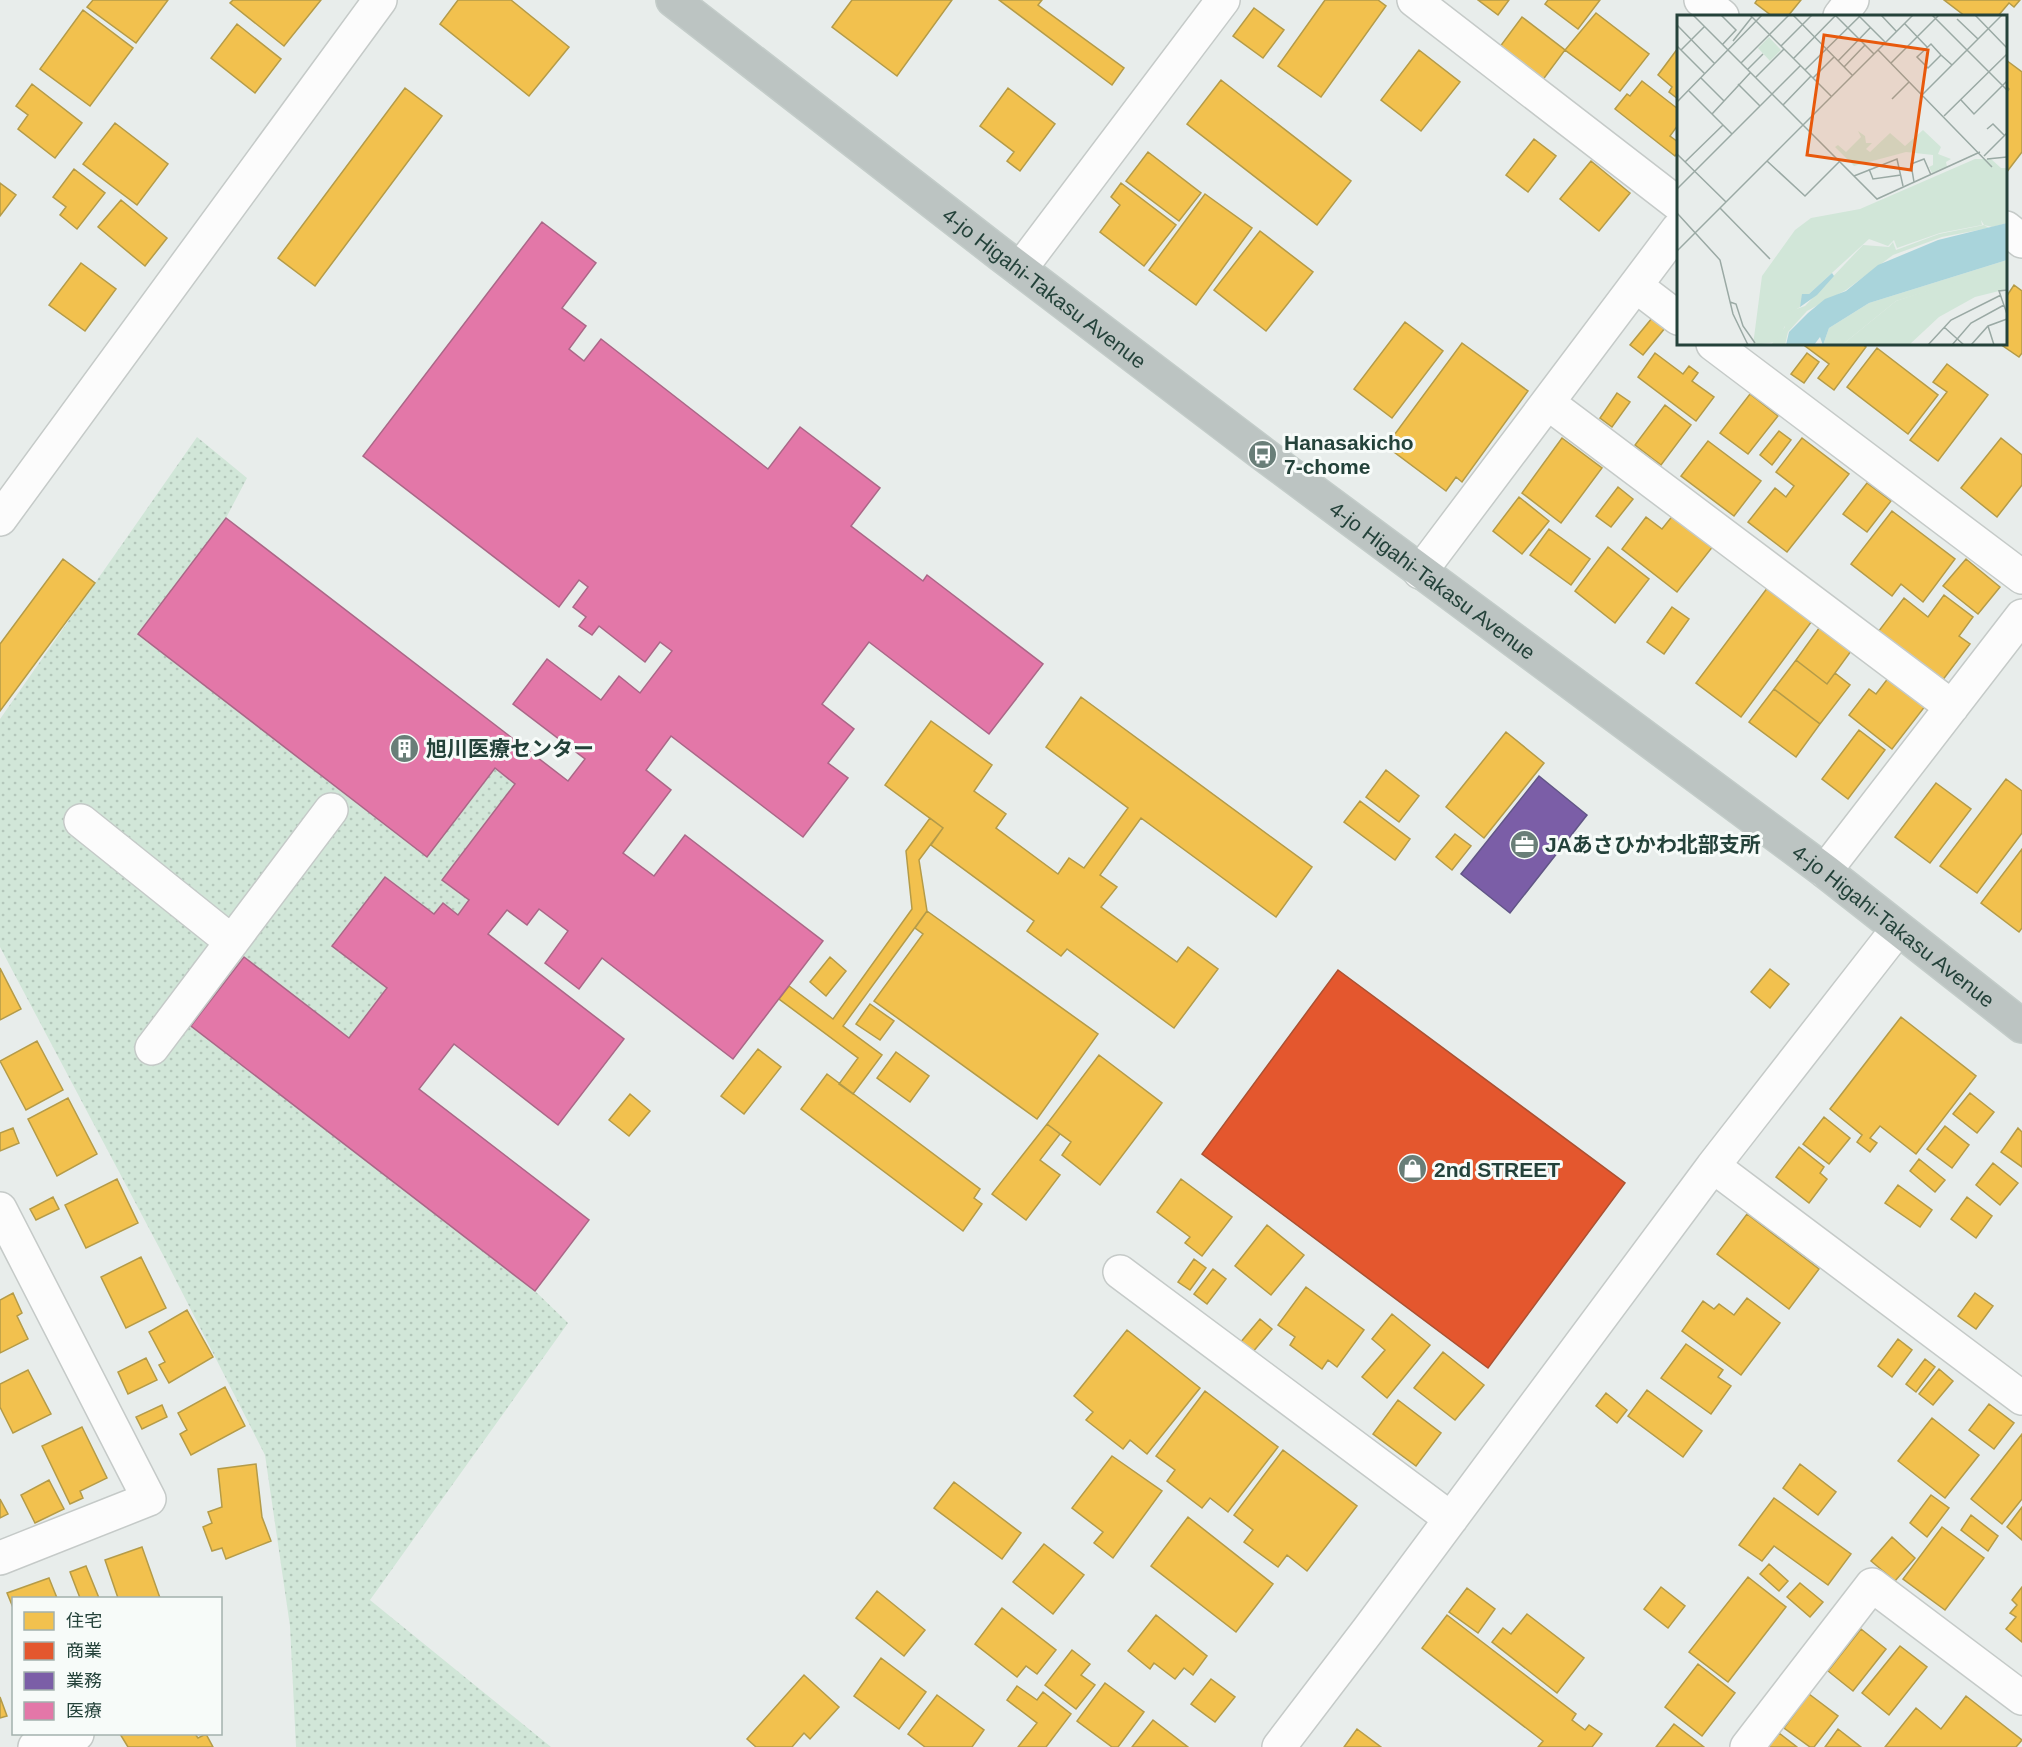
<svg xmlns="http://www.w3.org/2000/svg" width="2022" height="1747" font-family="Helvetica,'Noto Sans JP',sans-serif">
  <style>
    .grass { fill: url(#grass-dots) }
    .homes { fill: #f2c14e; stroke: #b49b48; stroke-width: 1.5 }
    .shops { fill: #e4572e; stroke: #aa5132; stroke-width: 1.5 }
    .offices { fill: #7b5ea7; stroke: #615686; stroke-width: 1.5 }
    .health { fill: #e377a8; stroke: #aa6787; stroke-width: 1.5 }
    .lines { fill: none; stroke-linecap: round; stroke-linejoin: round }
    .minor-casing { stroke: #c5cac8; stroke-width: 36 }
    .highway-casing { stroke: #c3ccc9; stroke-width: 36 }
    .minor { stroke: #fcfcfc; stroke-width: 33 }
    .highway { stroke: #bcc4c2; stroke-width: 33 }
    .labels { text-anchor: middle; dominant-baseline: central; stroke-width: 6; stroke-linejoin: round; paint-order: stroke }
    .street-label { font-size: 21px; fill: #24423a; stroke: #f7fbf9 }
    .poi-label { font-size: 21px; font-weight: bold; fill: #24423a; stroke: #f7fbf9; text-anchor: start }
    .inset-road { fill: none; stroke: #9aa9a4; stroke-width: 1.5 }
    .view { fill: #e8590c; fill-opacity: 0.15; stroke: #e8590c; stroke-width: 3 }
    .inset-edge { fill: none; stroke: #24423a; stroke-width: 3 }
  </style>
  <defs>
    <pattern id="grass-dots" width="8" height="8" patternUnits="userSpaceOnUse" patternTransform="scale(1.5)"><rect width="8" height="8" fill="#d1e6d8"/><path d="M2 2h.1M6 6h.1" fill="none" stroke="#b3c6ba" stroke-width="1.8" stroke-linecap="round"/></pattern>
  </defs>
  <rect width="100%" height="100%" fill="#e8edeb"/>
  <path class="grass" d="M197 437 247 478 226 518 138 634 427 857 495 768 515 784 443 880 469 900 458 915 443 903 434 914 333 947 387 988 349 1038 244 957 192 1026 535 1291 568 1323 370 1600 551 1747H296L290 1626 265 1455 162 1253 0 947V719Z"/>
  <path class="homes" d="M93 0H168L136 43 87 7Z
    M233 0H321L284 46 230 3Z
    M458 0H511L569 47 529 96 440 24Z
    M852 0H952L897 76 832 27Z
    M999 0H1042L1038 5 1124 68 1112 85Z
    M1325 0H1378L1386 6 1321 97 1278 66Z
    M1478 0H1509L1498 15Z
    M1548 0H1600L1578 29 1545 4Z
    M1757 0H1801L1788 16H1772L1755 3Z
    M1944 0H2020L2014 7 2009 3 1998 16H1965Z
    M1254 8 1284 30 1263 58 1233 36Z
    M83 10 133 48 90 106 40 69Z
    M1596 13 1649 54 1620 91 1565 50Z
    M1522 17 1565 50 1542 81 1499 48Z
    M237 24 281 59 255 93 211 58Z
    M1678 48V99L1669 92 1672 87 1658 75Z
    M1419 50 1460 82 1421 131 1381 100Z
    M2006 60 2022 72V152L2006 173V93L2009 89 2006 86Z
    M1221 80 1351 181 1317 225 1187 124Z
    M1642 81 1678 109V125L1670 136 1678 142V152L1675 156 1615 109 1627 94 1630 96Z
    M32 84 82 123 55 158 18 129 28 115 16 106Z
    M405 88 442 116 315 286 278 258Z
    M1008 88 1055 124 1020 171 1007 161 1014 152 980 126Z
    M115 123 168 164 137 205 83 164Z
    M1534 139 1556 156 1528 192 1506 175Z
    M1148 152 1201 193 1179 221 1126 181Z
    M1591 161 1630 193 1599 231 1560 199Z
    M74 169 105 193 77 229 60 215 66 207 53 197Z
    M0 183 16 195 0 216Z
    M1121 183 1176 225 1144 266 1100 232 1120 205 1111 197Z
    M1205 194 1252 228 1196 305 1149 270Z
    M121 200 167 238 145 266 98 227Z
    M1260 231 1313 272 1266 331 1214 290Z
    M81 263 116 289 85 331 49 305Z
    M2014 285 2022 291V353L2019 357 2000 344H2006V297Z
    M1652 318 1665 328 1643 355 1630 345Z
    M1405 322 1443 351 1392 418 1354 389Z
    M1462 343 1528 391 1462 482 1456 477 1446 491 1386 446Z
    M1806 344H1862L1866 347 1834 390 1818 378 1829 364 1805 346Z
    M1877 348 1938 395 1908 434 1847 387Z
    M1655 353 1683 374 1689 366 1698 373 1692 381 1714 397 1696 421 1638 377Z
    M1807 353 1819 362 1804 383 1791 374Z
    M1947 364 1988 395 1938 461 1910 440 1947 392 1933 382Z
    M1617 393 1630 402 1612 427 1600 418Z
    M1750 394 1778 416 1748 454 1720 433Z
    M1665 405 1691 425 1661 465 1635 445Z
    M1779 431 1791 440 1772 465 1760 455Z
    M1562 438 1602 468 1561 523 1522 493Z
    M1802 438 1849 474 1787 552 1748 522 1775 488 1786 497 1794 486 1776 472Z
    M2001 438 2022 455V485L1997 517 1961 488Z
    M1708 441 1761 481 1734 516 1681 476Z
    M1867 483 1891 501 1867 532 1843 514Z
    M1618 487 1633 499 1611 527 1596 516Z
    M1519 497 1549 521 1522 554 1493 531Z
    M1892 511 1955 559 1923 602 1901 584 1892 596 1851 564Z
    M1674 514 1714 545 1677 592 1622 549 1646 517 1662 529Z
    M1549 529 1590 559 1571 585 1530 555Z
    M1608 547 1649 579 1615 623 1575 591Z
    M63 559 95 583 0 711V644Z
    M1966 559 2000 587 1978 614 1943 586Z
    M1768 587 1812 621 1741 717 1696 683Z
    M1944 595 1973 617 1959 636 1970 644 1942 681 1878 632 1904 598 1928 617Z
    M1672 607 1689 619 1664 654 1647 642Z
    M1822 624 1854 647 1827 684 1796 660Z
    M1796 660 1827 684 1835 673 1850 685 1820 724 1774 689Z
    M1889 677 1926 705 1892 749 1849 715 1869 689 1876 694Z
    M1774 689 1820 724 1796 757 1749 722Z
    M1081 697 1312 867 1276 917 1141 818 1100 875 1117 887 1101 907 1177 962 1188 947 1218 969 1174 1028 1067 949 1061 956 1027 931 1034 921 931 845 943 828 885 785 931 721 992 765 974 791 1006 814 996 828 1058 874 1069 858 1084 868 1128 808 1046 747Z
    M1859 730 1885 750 1848 799 1822 779Z
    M1506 732 1544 763 1484 838 1446 807Z
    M1386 770 1419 796 1399 822 1366 797Z
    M2006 779 2022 791V833L1977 893 1940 866Z
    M1936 783 1971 809 1930 863 1895 837Z
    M1360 801 1410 839 1395 860 1344 822Z
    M930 818 943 828 919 860 927 911 843 1026 882 1055 853 1094 839 1084 858 1058 779 999 789 986 833 1019 912 909 906 851Z
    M1455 834 1471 846 1452 870 1436 857Z
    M2022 849V928L2019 932 1981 903Z
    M927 911 1098 1034 1037 1119 874 1001 923 934 915 928Z
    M830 957 846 971 826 996 810 982Z
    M0 968 21 1009 0 1020Z
    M1770 969 1789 984 1770 1008 1751 992Z
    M870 1004 894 1021 880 1040 856 1024Z
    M1901 1017 1976 1076 1916 1154 1880 1126 1870 1138 1877 1143 1870 1152 1857 1142 1862 1135 1830 1109Z
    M37 1041 63 1090 26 1110 0 1061Z
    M758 1049 781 1067 744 1114 721 1096Z
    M896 1052 929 1076 910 1102 877 1078Z
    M1099 1055 1162 1103 1100 1185 1062 1155 1071 1142 1047 1124Z
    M827 1074 980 1189 974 1198 982 1204 963 1231 801 1109Z
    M1970 1093 1994 1112 1977 1133 1953 1114Z
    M630 1094 650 1111 629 1136 609 1120Z
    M68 1098 97 1154 57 1176 28 1119Z
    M1824 1117 1850 1138 1829 1164 1803 1144Z
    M1047 1124 1060 1134 1040 1160 1060 1175 1026 1220 992 1194Z
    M1945 1126 1969 1145 1952 1168 1927 1149Z
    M13 1128 19 1143 0 1151V1133Z
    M2018 1128 2022 1132V1167L2001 1152Z
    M1799 1147 1824 1167 1820 1173 1827 1179 1809 1203 1776 1177Z
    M1919 1159 1945 1180 1935 1192 1910 1171Z
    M1993 1163 2018 1183 2000 1205 1976 1185Z
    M117 1179 138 1223 86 1248 65 1205Z
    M1181 1179 1232 1217 1202 1256 1185 1243 1190 1237 1157 1212Z
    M1898 1185 1932 1210 1920 1227 1885 1203Z
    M53 1197 59 1209 36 1220 30 1209Z
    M1967 1197 1992 1216 1976 1238 1951 1219Z
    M1747 1214 1819 1269 1789 1309 1717 1254Z
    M1267 1225 1304 1255 1271 1295 1235 1266Z
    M141 1257 166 1308 126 1328 101 1277Z
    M1194 1259 1206 1268 1190 1290 1178 1282Z
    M1213 1269 1226 1279 1207 1304 1194 1294Z
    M1306 1287 1364 1330 1337 1367 1328 1360 1322 1369 1290 1345 1295 1337 1278 1325Z
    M13 1293 22 1313 17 1316 28 1339 0 1353V1300Z
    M1975 1293 1993 1306 1976 1329 1958 1316Z
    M1747 1298 1780 1323 1741 1375 1682 1331 1703 1301 1714 1309 1719 1304 1734 1315Z
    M187 1310 213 1357 169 1383 159 1365 165 1362 149 1332Z
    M1392 1314 1430 1345 1387 1398 1362 1377 1385 1350 1372 1339Z
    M1260 1319 1272 1329 1252 1353 1240 1343Z
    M1127 1330 1200 1388 1147 1454 1130 1440 1123 1449 1086 1420 1093 1412 1074 1396Z
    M1898 1339 1912 1350 1892 1377 1878 1366Z
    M1686 1344 1723 1370 1718 1377 1731 1386 1711 1414 1661 1378Z
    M1443 1352 1484 1385 1455 1420 1414 1388Z
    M146 1358 157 1380 128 1394 118 1372Z
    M1925 1359 1935 1367 1916 1392 1906 1384Z
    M1939 1369 1953 1381 1933 1405 1919 1394Z
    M28 1370 51 1414 13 1433 0 1407V1384Z
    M225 1387 245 1426 191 1455 180 1434 187 1430 178 1413Z
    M1647 1390 1702 1431 1683 1457 1628 1416Z
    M1205 1391 1278 1447 1228 1512 1210 1498 1202 1508 1167 1481 1175 1470 1156 1456Z
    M1606 1393 1627 1410 1617 1423 1596 1406Z
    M1398 1400 1441 1433 1416 1466 1373 1434Z
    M1989 1404 2014 1423 1994 1449 1969 1430Z
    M162 1405 167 1417 142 1429 136 1417Z
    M1932 1418 1979 1455 1945 1498 1898 1461Z
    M82 1427 107 1478 80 1491 83 1498 70 1504 42 1446Z
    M2022 1434V1499L2002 1524 1971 1499Z
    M1283 1450 1357 1506 1307 1571 1287 1555 1278 1567 1244 1542 1253 1530 1234 1515Z
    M1112 1456 1162 1491 1113 1558 1094 1543 1103 1532 1072 1508Z
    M256 1464 262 1517 271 1541 226 1559 222 1548 212 1551 203 1527 212 1523 208 1512 222 1507 218 1469Z
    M1800 1464 1836 1492 1818 1515 1783 1488Z
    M49 1480 64 1509 35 1523 21 1495Z
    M954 1482 1021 1533 1002 1559 934 1508Z
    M1931 1495 1949 1508 1927 1537 1910 1523Z
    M1774 1498 1851 1554 1828 1585 1774 1546 1762 1561 1739 1545Z
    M0 1499 8 1514 0 1518Z
    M2022 1507V1540L2007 1527Z
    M1971 1515 1998 1536 1988 1551 1961 1530Z
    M1188 1517 1273 1584 1236 1632 1151 1566Z
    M1942 1527 1984 1558 1945 1610 1903 1579Z
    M1892 1537 1915 1558 1895 1581 1871 1561Z
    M1044 1544 1084 1575 1053 1614 1013 1582Z
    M142 1547 160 1598H118L105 1560Z
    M1769 1564 1788 1581 1779 1591 1760 1574Z
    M86 1566 99 1598H80L70 1572Z
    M1748 1577 1786 1607 1728 1682 1689 1652Z
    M49 1578 57 1598H14V1610L7 1593Z
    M1800 1583 1823 1602 1810 1617 1787 1597Z
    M1661 1587 1685 1606 1668 1628 1644 1609Z
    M2022 1587V1642L2006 1629 2016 1617 2010 1613 2017 1605 2012 1600Z
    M1467 1588 1495 1609 1478 1633 1449 1612Z
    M877 1591 925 1630 904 1656 856 1618Z
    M1002 1608 1056 1650 1037 1674 1026 1666 1017 1677 975 1644Z
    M1527 1614 1584 1658 1557 1693 1492 1642 1503 1628 1511 1634Z
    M1156 1615 1207 1656 1193 1675 1184 1668 1175 1679 1154 1663 1150 1669 1128 1651Z
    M1447 1615 1576 1714 1572 1720 1585 1730 1589 1725 1602 1734 1592 1747H1538L1543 1741 1422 1648Z
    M1861 1629 1886 1649 1853 1691 1828 1671Z
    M1900 1646 1927 1667 1889 1715 1862 1693Z
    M1072 1650 1090 1664 1081 1675 1095 1685 1076 1709 1045 1685Z
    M881 1658 926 1692 899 1729 854 1696Z
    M1698 1664 1735 1693 1702 1736 1665 1707Z
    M804 1675 839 1707 810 1739 804 1733 792 1747H756L747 1739Z
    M1211 1679 1235 1697 1215 1722 1191 1704Z
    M1105 1683 1144 1712 1118 1747H1112L1077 1721Z
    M1017 1686 1037 1700 1043 1692 1071 1714 1046 1747H1018L1037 1723 1007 1700Z
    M1809 1694 1838 1716 1814 1747H1810L1784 1728Z
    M937 1695 984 1730 972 1747H925L908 1734Z
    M1966 1696 2022 1740 2016 1747H1885L1916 1708 1941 1729Z
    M0 1697 7 1716 0 1718Z
    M1153 1720 1188 1747H1132Z
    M1674 1724 1704 1747H1656Z
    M1357 1729 1381 1747H1344Z
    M1838 1729 1861 1747H1825Z
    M1779 1733 1797 1747H1768Z
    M120 1734H195L198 1738 206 1734 213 1747H128Z"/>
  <path class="shops" d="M1338 970 1625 1183 1488 1368 1202 1154Z"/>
  <path class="offices" d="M1539 776 1587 815 1510 913 1461 874Z"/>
  <path class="health" d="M542 222 596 263 562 308 586 326 569 349 584 361 601 339 768 469 800 427 880 488 851 526 923 581 927 575 1043 664 989 734 869 642 822 704 854 729 828 763 848 778 803 837 671 736 646 770 671 790 623 853 654 876 685 835 823 941 733 1059 602 958 579 989 545 963 568 931 539 909 527 925 507 910 488 934 624 1039 558 1125 454 1044 419 1089 589 1220 535 1291 191 1026 244 957 349 1038 387 988 332 946 385 877 434 914 443 903 458 915 469 900 442 880 515 784 495 768 427 857 138 634 226 518 568 781 585 759 513 704 547 659 601 700 619 676 640 693 672 651 660 642 645 662 599 626 592 635 579 626 586 617 573 607 588 587 579 580 559 607 363 456Z"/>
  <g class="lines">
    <defs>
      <path id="minor" d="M1414 0 1678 204
        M1701 0 1722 16
        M1840 16 1852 0
        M2006 228 2022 241
        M1020 269 1223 0
        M1636 286 1678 318
        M1713 344 2022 577
        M1548 403 1952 707
        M0 519 380 0
        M1420 572 1678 229
        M81 821 232 942
        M1825 871 2022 616
        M152 1048 331 810
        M1713 1166 2022 1398
        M0 1209 149 1499 0 1558
        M1120 1272 1451 1519
        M35 1747 77 1734
        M1279 1747 1369 1629 1713 1166 1897 930
        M1747 1747 1872 1585 2022 1698"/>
      <g id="highway">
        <path id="s1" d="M673 0 1000 254 1263 454 1825 871 2022 1026"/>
      </g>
    </defs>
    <use href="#minor" class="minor-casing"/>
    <use href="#highway" class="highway-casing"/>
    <use href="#minor" class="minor"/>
    <use href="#highway" class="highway"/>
  </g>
  <defs>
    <symbol id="bus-disc" viewBox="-11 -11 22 22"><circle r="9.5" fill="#697e78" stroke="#f7fbf9"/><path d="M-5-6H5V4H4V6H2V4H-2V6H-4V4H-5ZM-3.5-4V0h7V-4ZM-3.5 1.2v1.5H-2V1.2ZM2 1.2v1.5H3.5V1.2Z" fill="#fff"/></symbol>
    <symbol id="building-disc" viewBox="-11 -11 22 22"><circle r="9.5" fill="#697e78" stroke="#f7fbf9"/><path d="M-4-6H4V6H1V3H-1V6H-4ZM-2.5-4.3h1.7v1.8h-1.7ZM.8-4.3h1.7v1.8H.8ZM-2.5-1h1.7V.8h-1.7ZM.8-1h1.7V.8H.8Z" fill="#fff"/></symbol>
    <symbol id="office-disc" viewBox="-11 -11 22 22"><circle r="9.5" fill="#697e78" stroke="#f7fbf9"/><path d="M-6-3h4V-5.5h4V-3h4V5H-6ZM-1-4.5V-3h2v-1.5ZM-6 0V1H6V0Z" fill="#fff"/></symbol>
    <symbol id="shop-disc" viewBox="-11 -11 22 22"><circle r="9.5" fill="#697e78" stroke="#f7fbf9"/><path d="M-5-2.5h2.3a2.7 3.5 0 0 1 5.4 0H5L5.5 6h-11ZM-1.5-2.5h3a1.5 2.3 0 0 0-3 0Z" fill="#fff"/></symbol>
  </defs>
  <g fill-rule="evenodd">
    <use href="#bus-disc" x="1246" y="438" width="33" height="33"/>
    <use href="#building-disc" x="388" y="732" width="33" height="33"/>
    <use href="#office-disc" x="1508" y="828" width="33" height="33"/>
    <use href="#shop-disc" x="1396" y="1152" width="33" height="33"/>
  </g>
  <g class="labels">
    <g class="street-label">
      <text stroke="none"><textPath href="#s1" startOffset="470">4-jo Higahi-Takasu Avenue</textPath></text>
      <text stroke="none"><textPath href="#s1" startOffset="956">4-jo Higahi-Takasu Avenue</textPath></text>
      <text stroke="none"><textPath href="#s1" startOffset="1532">4-jo Higahi-Takasu Avenue</textPath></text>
    </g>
    <g class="poi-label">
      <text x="1284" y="442">Hanasakicho<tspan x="1284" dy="24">7-chome</tspan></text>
      <text x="426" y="748">旭川医療センター</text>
      <text x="1545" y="844">JAあさひかわ北部支所</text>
      <text x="1434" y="1169">2nd STREET</text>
    </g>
  </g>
  <g transform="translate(1677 15)">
    <rect width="330" height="330" fill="#e8edeb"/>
    <path d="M92 22 104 35 93 46 81 33ZM246 115 264 132 261 139 274 144 269 147 270 152 255 158 252 152 256 150V140L229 137 177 151 158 132 161 130 169 137 184 122 181 116 188 121 189 128H195L189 134 193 137 213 118 228 131ZM298 144H314L324 153H330V208L315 212 307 210 304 205 305 210 263 218 220 233 217 225 211 231 192 224 132 279H126L123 292 115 297 100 327 76 330 85 261 118 215 134 203 183 194ZM330 249V274L298 282 262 302 232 330H165L219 286Z" fill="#d1e6d8"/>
    <path d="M307 210 312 213 265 222 216 240 169 275 130 296 111 317 108 330H94L108 312V298L128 291 186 230 212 232 216 227 219 235 262 219ZM330 245V249L318 255 219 286 165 330H146L152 313 192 288Z" fill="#d1e6d8"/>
    <path d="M330 208V245L192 288 152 313 146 330 143 322 137 330H109L112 317 131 298 148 284 169 276 201 250 261 225ZM155 258 157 261 140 280 123 292 125 279H132Z" fill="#a9d4db"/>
    <path class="inset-road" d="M16 0 200 184 303 137M44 0 59 15 45 30M73 0 155 82M116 0 176 61M158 0 197 39M181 0 209 28M204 0 220 17M255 0 330 75M298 0 330 33M280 4 301 24M228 9 250 32M0 10 38 49M56 26 75 2M0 31 28 59M104 31 135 0M4 35 27 12M201 35 315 152M264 40 251 53 240 42 254 29 264 40 275 50M116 44 159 0M161 46 193 13M64 48 112 0M214 48 262 0M167 52 188 30M70 55 86 39M128 55 182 2M24 63 47 86M78 63 107 34M136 63 157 42M61 69 83 91M12 76 55 119M245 80 325 0M215 84 232 67M284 85 297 99 330 66M0 87 85 0M106 90 134 61M35 99 73 58M267 101 330 39M310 114 316 109 328 121M0 139 49 187M307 141 330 118M310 144 330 142M90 146 128 181 163 146M8 147 46 110M192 154 196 164 224 160M177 161 220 144 226 171M237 167 234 149 247 144 254 160M0 174 123 51M43 193 93 244M0 198 43 245 56 299 71 330M0 236 236 0M330 275 322 276 330 299M53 287 59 289 66 311 78 328M311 311 317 330M267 312 287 330M251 330 274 305 324 280M275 330 294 308 327 290M294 330 311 311 330 304"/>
    <path class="view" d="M147 20 251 35 234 155 130 140Z"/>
    <rect width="330" height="330" class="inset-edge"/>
  </g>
  <rect x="12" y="1597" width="210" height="138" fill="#f7fbf9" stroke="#a3b1ad" stroke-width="1.5"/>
  <rect x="24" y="1612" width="30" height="18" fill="#f2c14e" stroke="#a3b1ad" stroke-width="1.5"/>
  <text x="66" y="1627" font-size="18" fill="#24423a">住宅</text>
  <rect x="24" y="1642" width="30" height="18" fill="#e4572e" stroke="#a3b1ad" stroke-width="1.5"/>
  <text x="66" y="1657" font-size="18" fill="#24423a">商業</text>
  <rect x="24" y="1672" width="30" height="18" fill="#7b5ea7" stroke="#a3b1ad" stroke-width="1.5"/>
  <text x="66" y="1687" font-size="18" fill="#24423a">業務</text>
  <rect x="24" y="1702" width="30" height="18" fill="#e377a8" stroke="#a3b1ad" stroke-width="1.5"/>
  <text x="66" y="1717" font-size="18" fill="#24423a">医療</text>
</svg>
